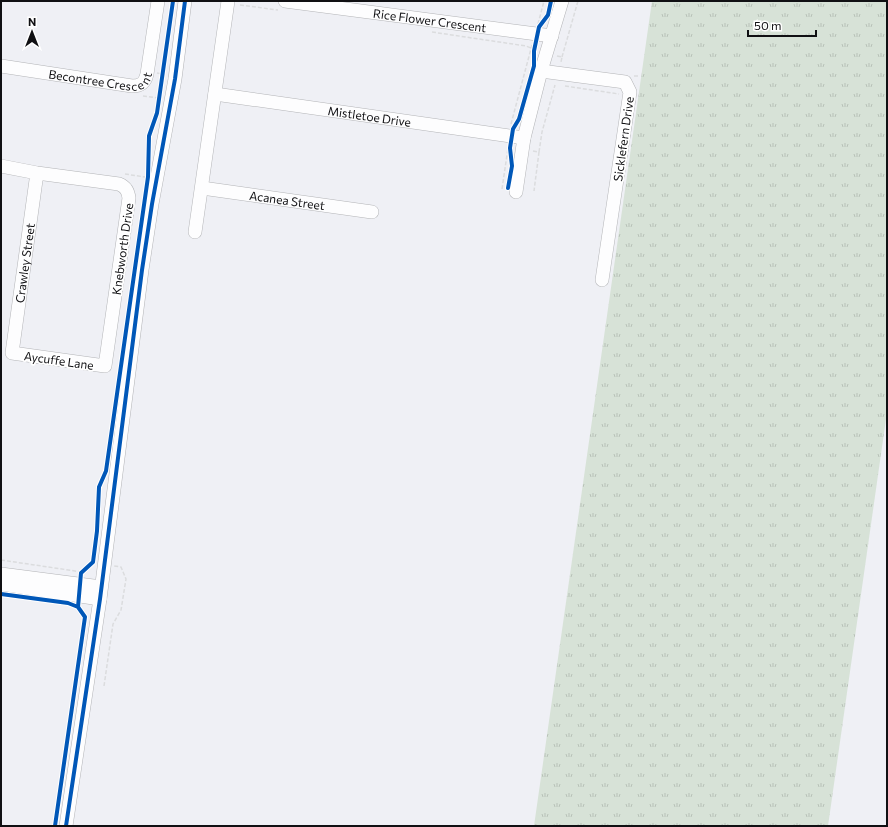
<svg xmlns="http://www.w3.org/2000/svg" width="888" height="827" font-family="Commissioner,sans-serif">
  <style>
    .grass { fill: url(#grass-tufts) }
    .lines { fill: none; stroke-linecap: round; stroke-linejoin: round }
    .minor-casing { stroke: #b3b4b7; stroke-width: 14 }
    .path { stroke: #dbdcde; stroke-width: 1.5; stroke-dasharray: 4 2; stroke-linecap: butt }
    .minor { stroke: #fdfdfe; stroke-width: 13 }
    .cycleway-casing { stroke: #fff; stroke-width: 6 }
    .cycleway { stroke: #0057b8; stroke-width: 4 }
    .labels { text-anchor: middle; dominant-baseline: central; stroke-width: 3.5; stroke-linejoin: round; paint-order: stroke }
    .street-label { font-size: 12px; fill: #101013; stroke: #fff }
  </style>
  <defs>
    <pattern id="grass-tufts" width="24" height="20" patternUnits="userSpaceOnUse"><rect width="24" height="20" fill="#d7e2d7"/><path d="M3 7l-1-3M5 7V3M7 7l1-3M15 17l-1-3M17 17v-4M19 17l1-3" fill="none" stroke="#b8c1b8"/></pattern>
  </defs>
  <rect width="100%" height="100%" fill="#eff0f5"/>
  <path class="grass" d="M652 1H887V412L828 826H534Z"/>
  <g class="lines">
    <defs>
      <g id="minor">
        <path id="s1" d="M285 1 552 36"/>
        <path id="s2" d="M1 66 132 86C141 86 145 83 147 74L158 1"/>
        <path d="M541 71 625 82 630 92 602 280"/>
        <path id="s3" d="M215 94 524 138"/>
        <path id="s4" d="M1 166 37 173 119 184C126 187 128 191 129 198L105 366 12 353 37 173"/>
        <path id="s5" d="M202 188 372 212"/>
        <path d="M516 192 524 138 541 71 562 1"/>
        <path d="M195 232 228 1"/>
        <path d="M1 574 101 587"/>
        <path d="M1 584 100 599"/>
        <path d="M66 826 100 599 142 270 152 204 175 79 185 1"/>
      </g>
    </defs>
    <use href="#minor" class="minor-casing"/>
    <path class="path" d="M240 5 278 10
      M538 24 544 1
      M432 32 526 46 536 50
      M557 56 562 57 561 62
      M562 57 578 1
      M157 73 162 74
      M634 76H639
      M565 86 619 94
      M143 96 159 98
      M511 124 532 45
      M533 151 539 152 534 191
      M539 152 542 132 555 85
      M125 174 145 177
      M502 189 508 148
      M1 560 82 572
      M104 686 113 624 121 610 126 579 121 567 114 566"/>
    <use href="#minor" class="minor"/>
    <defs>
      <path id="cycleway" d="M508 188 512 166 510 148 513 129 519 119 534 66V51L539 27 548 15 551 1
        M1 594 68 603 78 607
        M55 826 85 617 78 607 81 573 93 562 97 531 99 487 106 471 148 177 149 136 157 113 173 1
        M66 826 100 599 142 270 152 204 175 79 185 1"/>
    </defs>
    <use href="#cycleway" class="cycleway-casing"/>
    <use href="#cycleway" class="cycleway"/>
  </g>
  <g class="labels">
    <g class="street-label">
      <text stroke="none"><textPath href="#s1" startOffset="146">Rice Flower Crescent</textPath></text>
      <text stroke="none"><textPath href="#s2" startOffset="102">Becontree Crescent</textPath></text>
      <text stroke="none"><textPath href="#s3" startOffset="156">Mistletoe Drive</textPath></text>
      <text transform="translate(623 139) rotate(-82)">Sicklefern Drive</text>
      <text stroke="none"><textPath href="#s5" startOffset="86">Acanea Street</textPath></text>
      <text transform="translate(122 249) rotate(-82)">Knebworth Drive</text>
      <text stroke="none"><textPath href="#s4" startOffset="492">Crawley Street</textPath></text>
      <text transform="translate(59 360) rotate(8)">Aycuffe Lane</text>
    </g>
  </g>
  <rect width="888" height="827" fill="none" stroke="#101013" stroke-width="4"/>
  <g transform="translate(32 32)" stroke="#ffffff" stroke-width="3" paint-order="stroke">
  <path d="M0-3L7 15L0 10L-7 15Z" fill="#101013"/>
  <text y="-6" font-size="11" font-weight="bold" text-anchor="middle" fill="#101013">N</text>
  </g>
  <path d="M748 30v6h68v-6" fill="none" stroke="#101013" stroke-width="2"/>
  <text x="754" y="30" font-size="12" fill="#101013" stroke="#ffffff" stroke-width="3" paint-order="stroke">50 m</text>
</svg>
